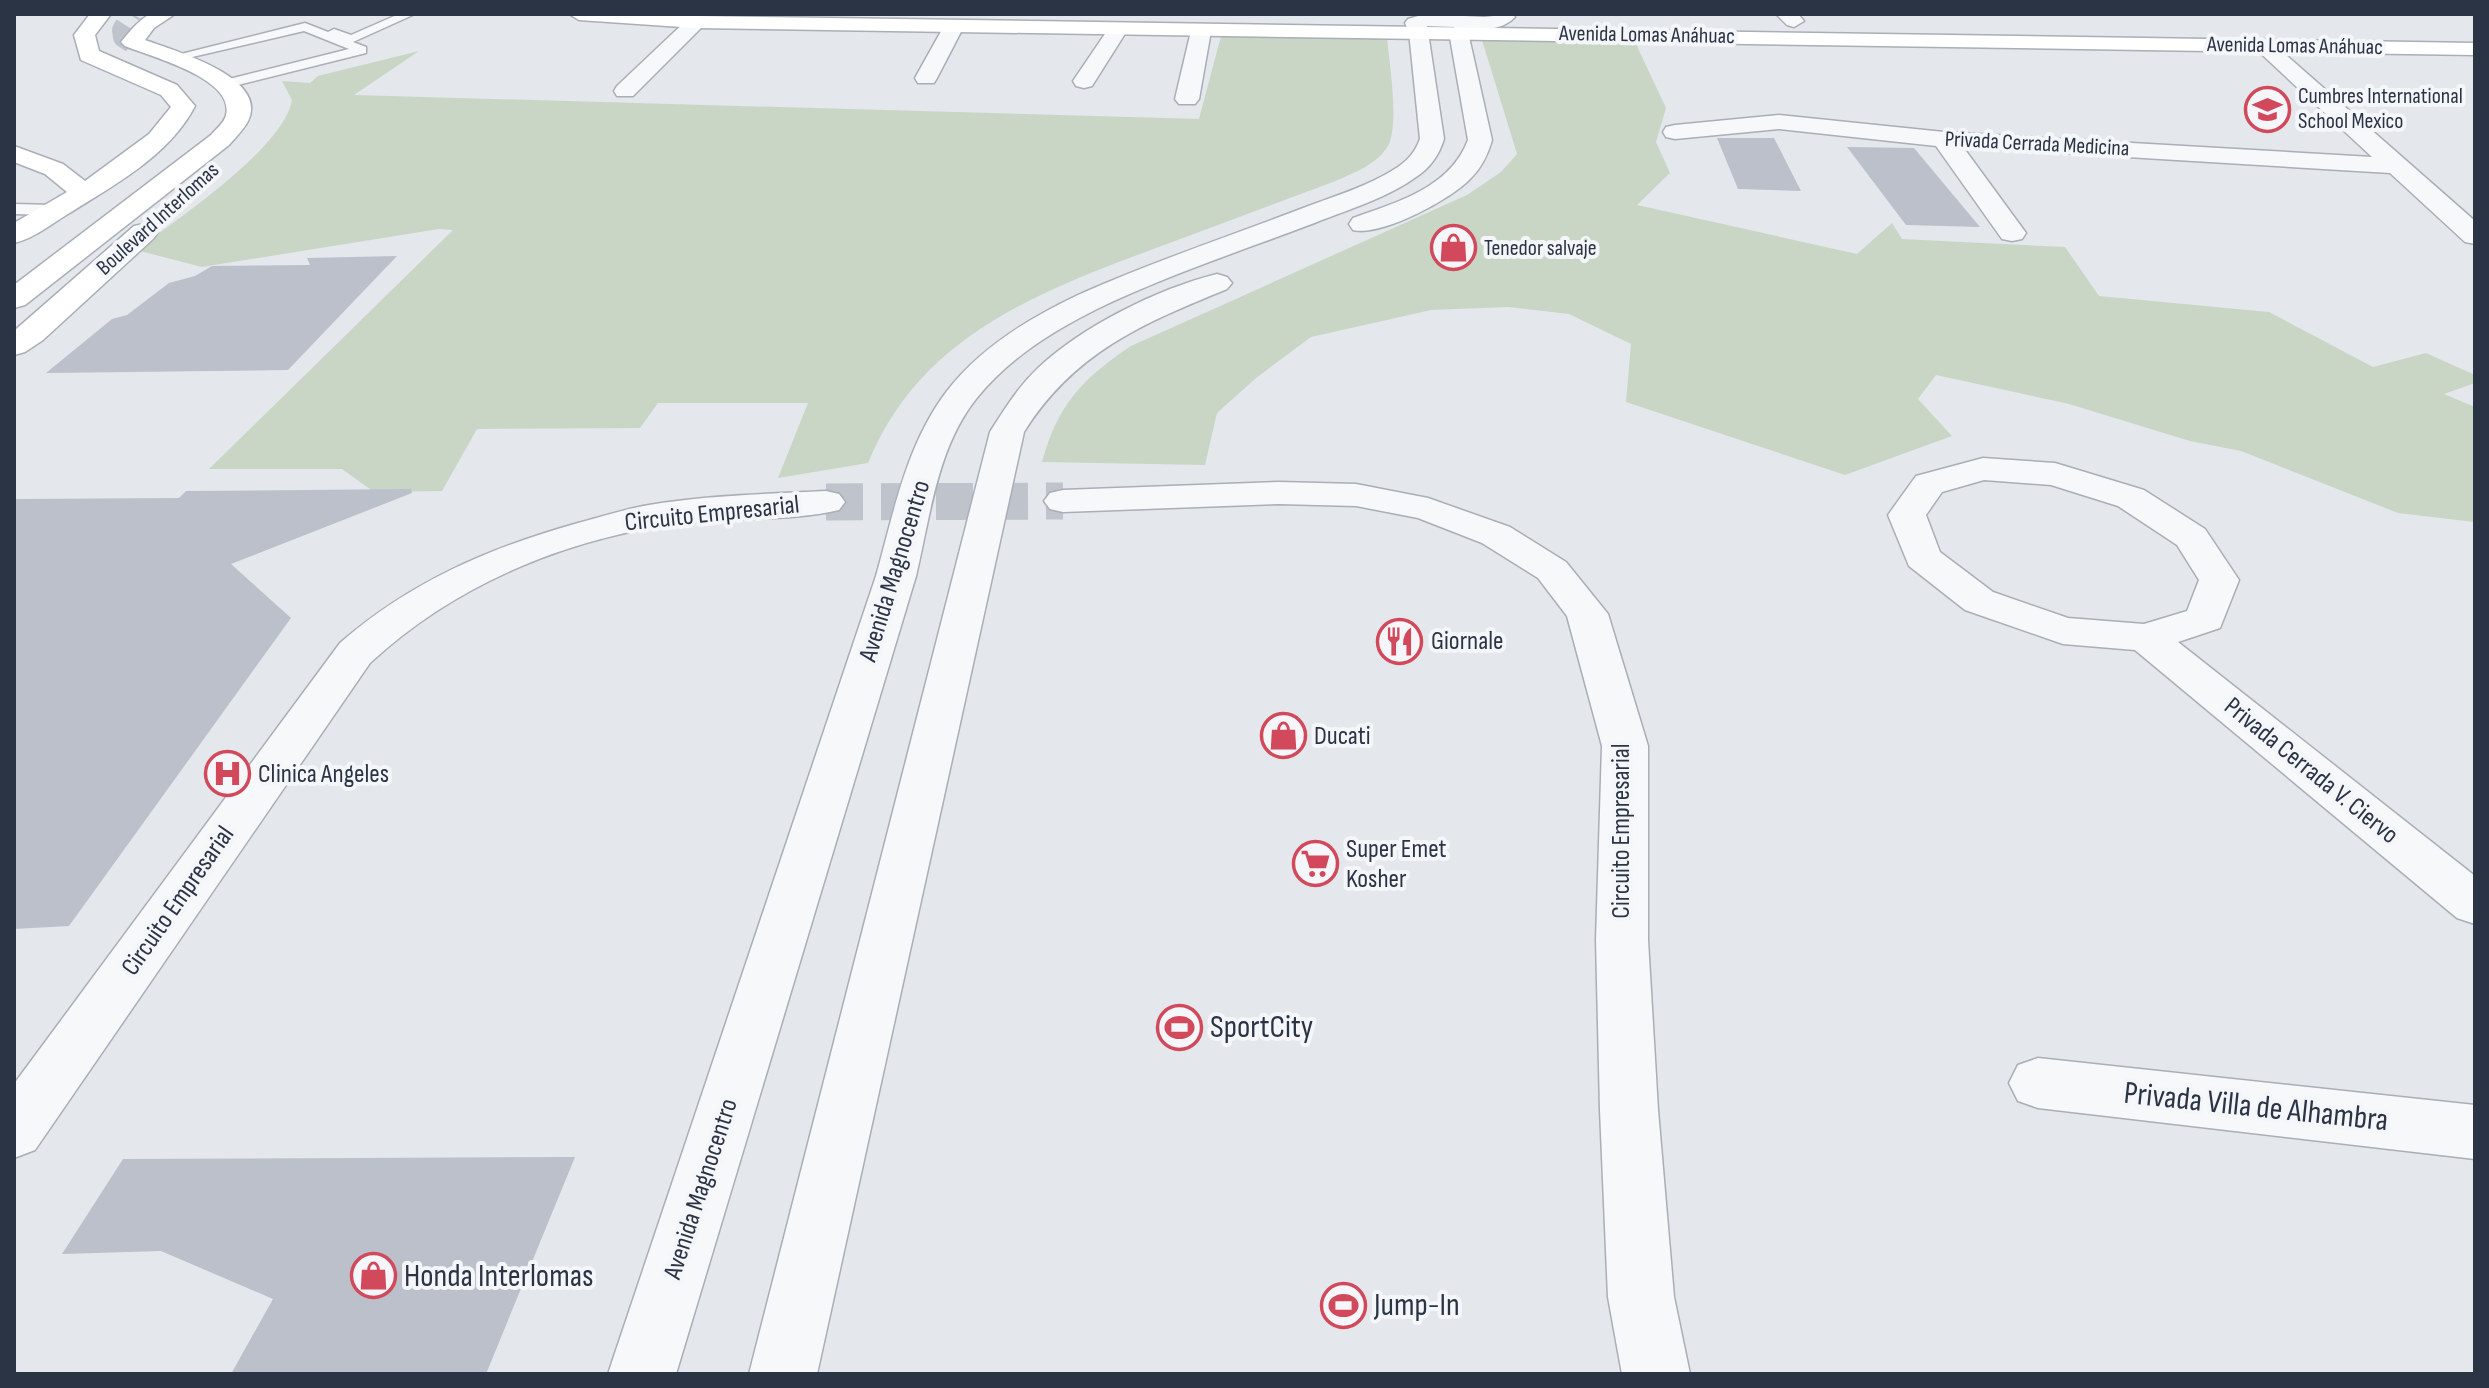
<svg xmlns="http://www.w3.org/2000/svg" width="2489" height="1388" font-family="'Sofia Sans Condensed',sans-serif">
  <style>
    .green { fill: #c9d6c5 }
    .building { fill: #bbc0ca }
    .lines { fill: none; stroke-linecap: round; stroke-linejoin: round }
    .minor-tunnel { stroke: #bfc3cb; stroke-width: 37; stroke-dasharray: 37 18; stroke-linecap: butt }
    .secondary-tunnel { stroke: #bfc3cb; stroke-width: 22; stroke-dasharray: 22 11; stroke-linecap: butt }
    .service-casing { stroke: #a9aeb7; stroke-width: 3 }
    .minor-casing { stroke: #a9aeb7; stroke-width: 3 }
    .tertiary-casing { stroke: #a9aeb7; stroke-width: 3 }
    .secondary-casing { stroke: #a9aeb7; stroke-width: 3 }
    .service { fill: #f7f8fa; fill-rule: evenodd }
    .minor { fill: #f7f8fa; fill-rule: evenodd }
    .tertiary { fill: #f7f8fa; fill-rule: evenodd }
    .secondary { fill: #fff; fill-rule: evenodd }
    .labels { text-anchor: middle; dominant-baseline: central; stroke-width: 8; stroke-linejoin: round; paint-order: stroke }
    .far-street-label { font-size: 22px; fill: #2b3445; stroke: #f4f6f9 }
    .far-poi-label { font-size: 22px; fill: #2b3445; stroke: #f4f6f9; text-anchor: start }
    .street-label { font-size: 26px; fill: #2b3445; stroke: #f4f6f9 }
    .poi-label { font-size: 26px; fill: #2b3445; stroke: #f4f6f9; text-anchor: start }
    .near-poi-label { font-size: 32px; fill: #2b3445; stroke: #f4f6f9; text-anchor: start }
    .near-street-label { font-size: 32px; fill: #2b3445; stroke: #f4f6f9 }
  </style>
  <rect width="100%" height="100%" fill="#e4e7ec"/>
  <path class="green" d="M1221 36 1387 37C1389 62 1401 130 1386 149 1374 166 1351 174 1333 182 1274 204 1215 226 1156 248 1036 293 920 336 868 463L778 478 808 403H658L640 428 477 429 442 491 374 492 342 469H209L453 230 439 229 202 267 136 250C176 220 284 148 292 100L282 81 310 83 318 76 419 51 354 95 1199 119Z
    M1482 40 1635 42 1666 108 1656 142 1670 173 1637 205 1857 254 1892 223 1902 239 2065 247 2099 296 2269 312 2373 367 2426 353 2475 375V383L2444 394 2475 407V522L2398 513 2241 451 2190 441 2069 404 1936 375 1918 399 1952 436 1845 475 1626 402 1631 344 1569 314 1508 307 1431 310 1311 337 1256 378 1217 413 1205 465 1042 462C1058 404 1082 379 1131 346L1467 195 1501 172 1517 154Z"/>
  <path class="building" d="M1717 138H1774L1801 191 1738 189Z
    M1847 147 1914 148 1980 227 1906 225Z
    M397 256 288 370 46 373 112 319 127 315 169 283 195 276 212 266 310 265 307 258Z
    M411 489 412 493 231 564 291 618 69 926 14 929V499L179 498 186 491Z
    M575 1157 486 1374H231L273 1299 161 1251 62 1254 123 1159Z"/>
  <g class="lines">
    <path class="minor-tunnel" d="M826 502 1063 501"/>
    <path class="secondary-tunnel" d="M132 42 124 37 123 30 133 14"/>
    <defs>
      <path id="service" d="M399 14H415L353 42 366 47V53L226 88 221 87V81L349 49 304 31 175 61 169 57 305 23 328 32 334 29 351 35Z
        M14 204 54 205 62 210 54 215 14 214Z"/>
      <path id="minor" d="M1776 14H1798L1804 21 1794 27 1787 25Z
        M696 16 703 18 706 22 703 26 633 96H617L614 91 617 86 689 18Z
        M954 20 964 26 937 78 934 83H918L915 78 944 26Z
        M1118 23 1128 29 1092 86 1084 88 1076 86 1073 81 1111 25Z
        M1201 25 1211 31 1199 99 1195 104H1179L1175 99 1191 31Z
        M2263 39 2270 41 2475 221V244L2465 242 2390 173 1963 147 2026 233 2022 239 2012 241 2002 239 1936 146 1779 129 1675 139 1666 137 1663 132 1666 127 1675 125 1779 115 1944 132 2372 157 2256 49 2252 45Z
        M1983 458 2055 463 2144 490 2205 529 2239 580 2220 628 2178 642 2475 876V924L2457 918 2135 650 2063 644 1965 610 1909 566 1888 515 1916 476ZM1984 480 2051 485 2118 506 2177 545 2199 580 2187 611 2144 624 2068 618 1993 592 1940 552 1926 515 1942 492Z
        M1279 482 1356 484 1428 498 1510 527 1566 562 1608 614 1648 746V940L1658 1110 1674 1297 1690 1374H1622L1608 1297 1600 1110 1596 940 1602 746 1567 616 1538 578 1482 543 1418 518 1356 506 1279 504 1063 512 1050 509 1044 501 1050 493 1063 490Z
        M826 491 839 494 845 502 839 510C793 521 741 517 694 522 576 534 457 582 370 663L35 1150 14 1158V1084L340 643C410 582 489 548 578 523 601 517 625 509 649 505 707 495 767 494 826 491Z
        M2038 1058 2475 1105V1159L2038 1108 2018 1101 2009 1083 2018 1065Z"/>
      <path id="tertiary" d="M1425 14 1484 17 1513 14 1515 17C1503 30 1484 30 1467 28L1492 140C1488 154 1482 167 1471 178 1452 199 1381 237 1353 230L1349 224 1353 218C1397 202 1450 188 1468 140L1449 32 1455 27 1427 26 1444 139C1439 155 1430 168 1416 177 1387 198 1350 209 1317 222 1244 250 1167 275 1097 309 1051 332 1008 359 976 399 937 448 930 517 916 576L676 1374H608L876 576C894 512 906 445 947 391 980 348 1029 318 1078 295 1149 263 1225 238 1298 210 1331 197 1368 187 1398 167 1409 159 1415 152 1420 139L1409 32 1405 23 1408 19Z
        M1217 274 1227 277 1232 283 1227 289C1144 323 1074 352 1024 432L817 1374H749L990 432C1004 410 1018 387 1038 368 1083 326 1157 289 1217 274Z"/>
      <path id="secondary" d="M90 14H111L95 35 99 51 177 85 195 106C169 156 114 185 68 214 51 224 33 239 14 243V223L67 192 45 174 14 162V146L63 164 85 181 149 134 171 107 161 95 81 60 74 35Z
        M150 14H175L154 28 145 40C172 50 270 77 248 121 244 129 235 138 229 145L25 305 14 308V285L211 135C216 129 225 122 226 115 235 78 151 57 125 46L121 42C130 31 138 21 150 14Z
        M569 14 2475 43V55L696 28 579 20Z
        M144 224 154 226 158 232 154 238 43 340 25 352 14 355V331L134 226Z"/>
    </defs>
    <use href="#service" class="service-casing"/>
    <use href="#minor" class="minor-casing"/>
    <use href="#tertiary" class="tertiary-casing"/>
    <use href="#secondary" class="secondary-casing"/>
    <use href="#service" class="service"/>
    <use href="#minor" class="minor"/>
    <use href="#tertiary" class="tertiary"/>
    <use href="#secondary" class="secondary"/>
  </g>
  <defs>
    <symbol id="school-ring" viewBox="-11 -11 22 22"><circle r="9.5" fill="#f4f6f9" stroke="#d1495b" stroke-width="1.5"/><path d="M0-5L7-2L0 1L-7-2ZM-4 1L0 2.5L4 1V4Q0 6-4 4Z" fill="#d1495b"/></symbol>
    <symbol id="shop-ring" viewBox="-11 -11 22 22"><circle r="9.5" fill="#f4f6f9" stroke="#d1495b" stroke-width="1.5"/><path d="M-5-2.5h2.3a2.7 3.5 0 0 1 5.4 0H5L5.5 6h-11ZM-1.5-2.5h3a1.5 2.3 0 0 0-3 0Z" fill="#d1495b"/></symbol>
    <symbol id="restaurant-ring" viewBox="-11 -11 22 22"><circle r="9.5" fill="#f4f6f9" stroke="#d1495b" stroke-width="1.5"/><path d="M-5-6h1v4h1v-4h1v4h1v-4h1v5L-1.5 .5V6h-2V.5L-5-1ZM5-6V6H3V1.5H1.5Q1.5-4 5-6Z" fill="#d1495b"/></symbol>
    <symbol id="hospital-ring" viewBox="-11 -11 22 22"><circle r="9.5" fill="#f4f6f9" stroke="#d1495b" stroke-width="1.5"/><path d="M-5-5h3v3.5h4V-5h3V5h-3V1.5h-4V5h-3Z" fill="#d1495b"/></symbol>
    <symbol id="supermarket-ring" viewBox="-11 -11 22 22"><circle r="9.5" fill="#f4f6f9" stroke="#d1495b" stroke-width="1.5"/><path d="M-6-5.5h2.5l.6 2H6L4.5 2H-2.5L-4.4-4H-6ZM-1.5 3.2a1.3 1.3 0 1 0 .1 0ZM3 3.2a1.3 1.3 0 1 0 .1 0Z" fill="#d1495b"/></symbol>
    <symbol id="stadium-ring" viewBox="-11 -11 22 22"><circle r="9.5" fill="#f4f6f9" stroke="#d1495b" stroke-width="1.5"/><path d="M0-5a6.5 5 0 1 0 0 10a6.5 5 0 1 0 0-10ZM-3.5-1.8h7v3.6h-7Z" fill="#d1495b"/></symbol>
  </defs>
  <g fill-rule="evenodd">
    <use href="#school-ring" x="2242" y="84" width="51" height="51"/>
    <use href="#shop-ring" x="1428" y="222" width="51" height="51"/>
    <use href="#restaurant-ring" x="1374" y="616" width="51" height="51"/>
    <use href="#shop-ring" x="1258" y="710" width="51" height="51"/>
    <use href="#hospital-ring" x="202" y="748" width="51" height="51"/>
    <use href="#supermarket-ring" x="1290" y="838" width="51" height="51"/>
    <use href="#stadium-ring" x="1154" y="1002" width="51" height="51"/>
    <use href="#shop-ring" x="348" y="1250" width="51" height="51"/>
    <use href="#stadium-ring" x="1318" y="1280" width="51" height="51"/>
  </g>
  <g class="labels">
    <g class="far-street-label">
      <text transform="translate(1647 35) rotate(1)">Avenida Lomas Anáhuac</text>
      <text transform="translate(2295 46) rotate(1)">Avenida Lomas Anáhuac</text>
      <text transform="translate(2037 144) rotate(3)">Privada Cerrada Medicina</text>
      <text transform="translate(158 219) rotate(-42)">Boulevard Interlomas</text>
    </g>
    <g class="far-poi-label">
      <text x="2298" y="96">Cumbres International<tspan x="2298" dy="25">School Mexico</tspan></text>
      <text x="1484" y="248">Tenedor salvaje</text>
    </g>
    <g class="street-label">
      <text transform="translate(712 514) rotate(-6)">Circuito Empresarial</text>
      <text transform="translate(895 571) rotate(-73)">Avenida Magnocentro</text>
      <text transform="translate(2311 771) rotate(39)">Privada Cerrada V. Ciervo</text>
      <text transform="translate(1621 831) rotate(-90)">Circuito Empresarial</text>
      <text transform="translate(178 901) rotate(-55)">Circuito Empresarial</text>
      <text transform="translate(701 1189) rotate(-72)">Avenida Magnocentro</text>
    </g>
    <g class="poi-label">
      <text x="1431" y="641">Giornale</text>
      <text x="1314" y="736">Ducati</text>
      <text x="258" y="774">Clinica Angeles</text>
      <text x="1346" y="849">Super Emet<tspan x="1346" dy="30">Kosher</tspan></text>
    </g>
    <g class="near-poi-label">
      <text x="1210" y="1027">SportCity</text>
      <text x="404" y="1276">Honda Interlomas</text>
      <text x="1374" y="1305">Jump-In</text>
    </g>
    <g class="near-street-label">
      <text transform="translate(2256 1107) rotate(6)">Privada Villa de Alhambra</text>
    </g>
  </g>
  <rect width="2489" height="1388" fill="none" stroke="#2b3445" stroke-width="32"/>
</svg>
